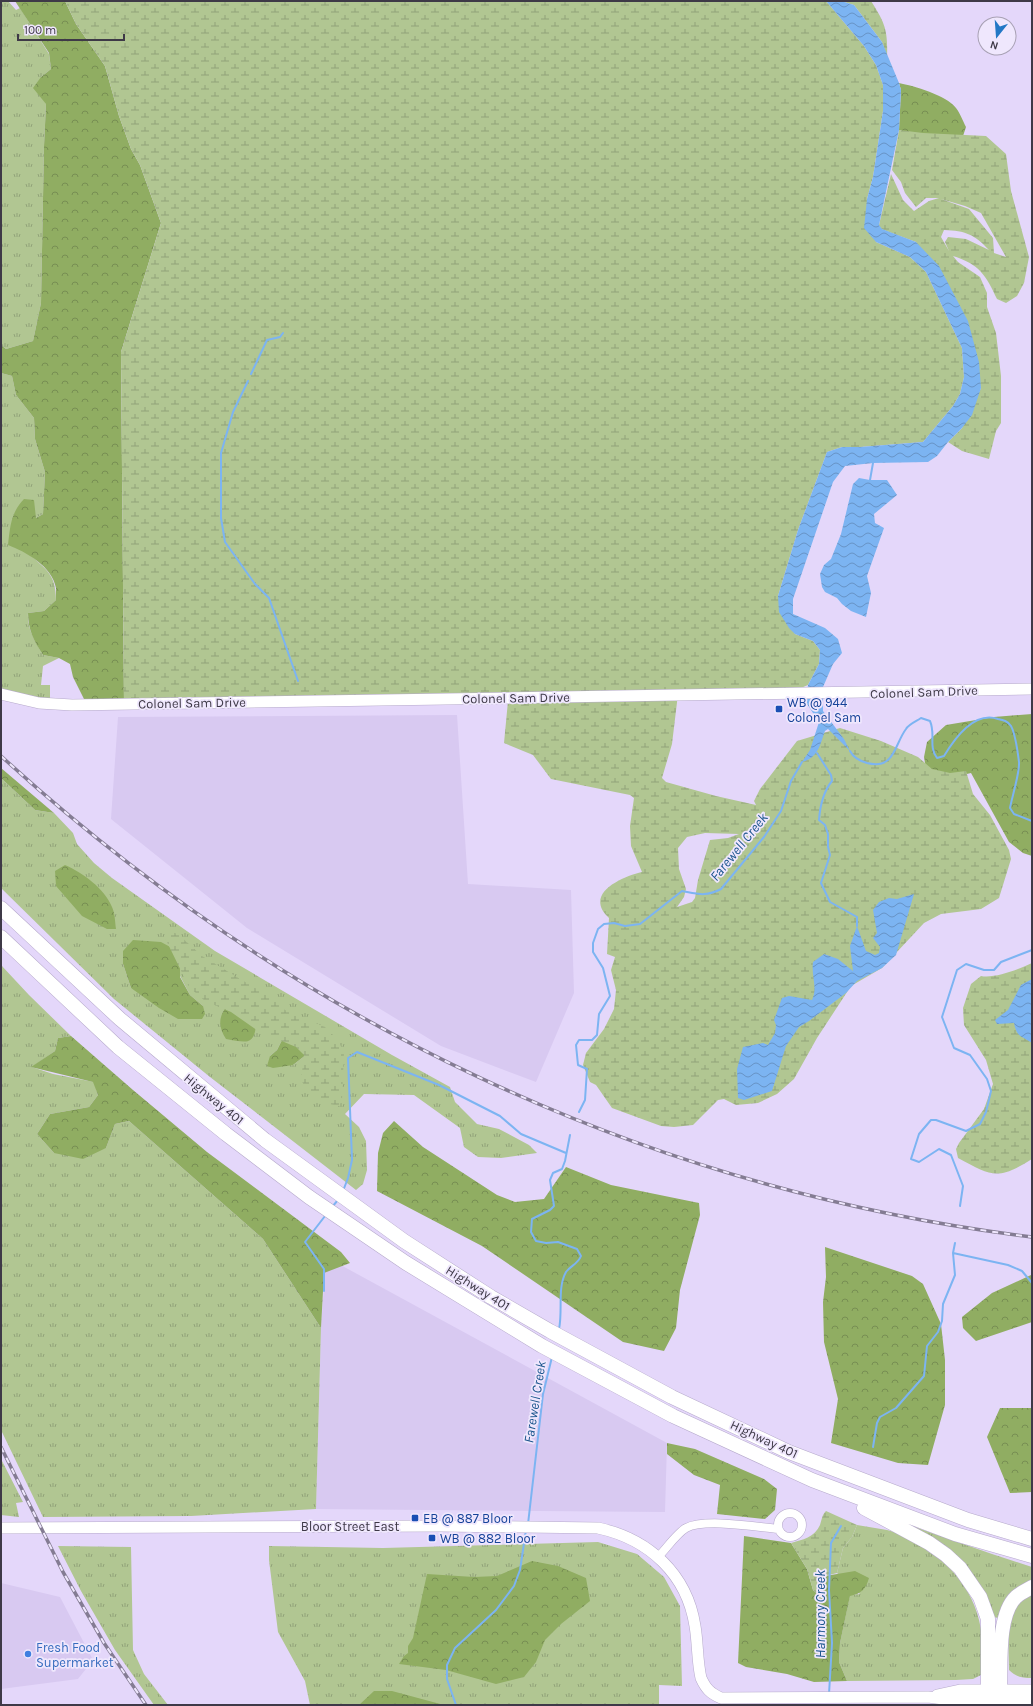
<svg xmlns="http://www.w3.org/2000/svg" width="1033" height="1706" font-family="Karla,sans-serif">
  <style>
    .built { fill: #d8c9f1 }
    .grass { fill: url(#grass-tufts); fill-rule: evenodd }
    .forest { fill: url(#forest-crowns) }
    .wetland { fill: url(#wetland-marsh); fill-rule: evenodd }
    .water { fill: url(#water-waves) }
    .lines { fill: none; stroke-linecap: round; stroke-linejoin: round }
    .stream { stroke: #7cb4f2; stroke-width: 2 }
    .street-casing { stroke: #b6aacb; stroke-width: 9 }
    .secondary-casing { stroke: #b6aacb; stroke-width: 12 }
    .highway-casing { stroke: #b6aacb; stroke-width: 15 }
    .street { stroke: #fff; stroke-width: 8 }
    .secondary { stroke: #fff; stroke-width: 11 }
    .highway { stroke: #fff; stroke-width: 14 }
    .rail-casing { stroke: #847c93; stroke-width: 3.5 }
    .rail { stroke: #efe7fd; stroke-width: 2; stroke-dasharray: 6; stroke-linecap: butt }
    .transit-dot { fill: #1a4fb4; stroke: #efe7fd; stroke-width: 1.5 }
    .shop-dot { fill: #3f7fe0; stroke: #efe7fd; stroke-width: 1.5 }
    .labels { text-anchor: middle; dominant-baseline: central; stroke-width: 3.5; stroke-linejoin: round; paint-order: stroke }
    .street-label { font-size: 13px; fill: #3e3947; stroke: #efe7fd }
    .transit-label { font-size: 13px; fill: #164399; stroke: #efe7fd; text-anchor: start }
    .shop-label { font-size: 13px; fill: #366cbe; stroke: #efe7fd; text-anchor: start }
    .water-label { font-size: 14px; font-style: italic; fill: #1b558d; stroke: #efe7fd }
  </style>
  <defs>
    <pattern id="grass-tufts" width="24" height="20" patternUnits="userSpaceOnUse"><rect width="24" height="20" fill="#b1c692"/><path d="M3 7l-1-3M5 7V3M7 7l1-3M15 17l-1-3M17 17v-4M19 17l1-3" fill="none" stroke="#91a279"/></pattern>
    <pattern id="forest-crowns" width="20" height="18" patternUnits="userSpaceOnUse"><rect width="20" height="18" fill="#90ad62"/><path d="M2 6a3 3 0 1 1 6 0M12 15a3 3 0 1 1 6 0" fill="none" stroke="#778e53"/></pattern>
    <pattern id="wetland-marsh" width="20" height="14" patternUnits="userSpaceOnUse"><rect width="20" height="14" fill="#b1c692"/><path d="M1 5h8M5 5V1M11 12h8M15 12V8" fill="none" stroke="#91a279"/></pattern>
    <pattern id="water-waves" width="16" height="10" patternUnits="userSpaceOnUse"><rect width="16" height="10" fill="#7cb4f2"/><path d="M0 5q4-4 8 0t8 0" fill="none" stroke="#6793c6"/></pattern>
  </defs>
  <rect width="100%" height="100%" fill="#e4d7fa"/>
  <path class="built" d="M457 715 468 884 571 890 574 993 536 1082 441 1046 247 928 111 819 118 717Z
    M326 1257 667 1443 665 1512 316 1509 321 1328Z
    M1 1583 60 1597 93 1660 78 1679 1 1689Z"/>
  <path class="grass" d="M1 1H8L16 10 20 8 49 54 51 69 41 77 46 104 44 146 41 303 33 341 6 349 1 345Z
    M1 373 12 376 16 395 34 418 35 439 45 472 43 514 36 518 27 552C45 569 56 573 56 600L44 611 28 613C27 629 35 641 43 655L59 658 43 666 41 685H50V699L30 697 1 689Z
    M1 778 35 810 54 813 73 833 77 844 94 863 112 878 215 951 392 1055 450 1087 455 1102 477 1124 499 1129 529 1145 537 1153 501 1158 478 1157 464 1147 460 1128 414 1095 364 1094 345 1114 359 1127 366 1141 367 1170 363 1184 356 1190 210 1077 114 999 1 888ZM123 951 180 960V976L190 995 203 1006 131 988 123 964ZM284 1036 311 1051 293 1065 270 1056 277 1050Z
    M1 965 29 995 71 1036 58 1038 55 1051 32 1067 53 1074 94 1082 98 1095 89 1107 50 1114 37 1134 54 1153 106 1148 115 1124 129 1121 263 1239 321 1328 316 1509 191 1516 43 1517 1 1430Z
    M1 1459 23 1502 16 1503 19 1517 1 1515Z
    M857 1525C867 1527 877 1528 887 1530 899 1533 912 1540 923 1547 970 1577 989 1619 981 1675L973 1679 956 1680 847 1681 839 1662 840 1643 850 1595 860 1594 837 1573 843 1548 852 1537Z
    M915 1527 992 1554 1032 1567V1580C1014 1589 1004 1598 999 1618L992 1617 987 1605 916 1530Z
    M598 1542 637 1554 664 1577 680 1606 682 1686 659 1685V1705H310L305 1681 278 1632 269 1560V1546L383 1548Z
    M58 1546 131 1547 133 1650 144 1674 168 1705H154L115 1650 81 1591Z
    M1032 1594V1678C1022 1678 1016 1677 1009 1670 1009 1655 1006 1623 1014 1610 1018 1603 1025 1598 1032 1594Z"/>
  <path class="forest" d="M15 1H65L76 24 105 66 119 116 131 149 140 165 161 223 121 352 124 702 85 701 73 677 70 664 59 658 43 655C34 641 28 630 28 613L44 611 56 600C56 596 56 592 56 588 52 566 26 552 8 545 10 527 11 512 24 499L34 500 36 518 43 514 45 472 35 439 34 418 16 395 12 376 1 373V345L6 349 33 341 41 303 44 146 46 104 33 88 41 77 51 69 49 53Z
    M899 83C914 86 946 95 956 108 960 113 963 121 966 127L963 136 946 144 899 130 901 90Z
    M1032 714V856L1023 853 1009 842 971 773 941 780 927 775 924 757 927 742 946 725 994 717Z
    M1 768 54 813 35 810 1 778Z
    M65 865C83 873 104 888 112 907 115 913 115 922 116 929H107L82 916 56 886 55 871Z
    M133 940 161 942 174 949 180 960V977L190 995 203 1006 205 1014 202 1019H178L159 1008 131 988 123 964V951Z
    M228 1005 256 1023C255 1047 245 1042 226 1039 218 1027 218 1016 228 1005Z
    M71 1036 133 1090 207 1152 341 1252 350 1263 324 1273 321 1328 263 1239 129 1121 115 1124 106 1148 83 1159 54 1153 37 1134 50 1114 89 1107 98 1095 93 1082 31 1067 55 1051 58 1038Z
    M284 1036 311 1051 293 1065 273 1068 267 1066 270 1056 277 1050Z
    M394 1121 423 1147 497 1195 515 1202 544 1199 566 1167 611 1185 699 1203 700 1215 680 1290 676 1328 664 1351 623 1342 482 1246 377 1191 378 1153 383 1133Z
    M825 1247 912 1276 923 1284 941 1324 945 1360V1405L928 1465 898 1463 831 1443 838 1399 824 1342 823 1302 826 1277Z
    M1031 1275 1032 1322 976 1341 963 1328 962 1317 992 1293Z
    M1000 1408H1032V1492L1010 1493 987 1437Z
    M667 1443 695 1449 764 1479 777 1489 775 1510 765 1519 717 1514 720 1485 694 1475 667 1454Z
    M744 1536 791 1543 807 1569 813 1590 822 1598 825 1576 855 1571 869 1578C866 1589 861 1594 850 1596L840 1643 839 1662 847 1681 814 1682 787 1674 746 1667 738 1663Z
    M532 1561 558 1566 586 1578 590 1601 561 1624 545 1640 536 1662 524 1677 496 1684 446 1670 399 1664 404 1656 408 1653V1646L413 1638 427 1574 474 1577 497 1576Z
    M374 1691H392L444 1705H359Z"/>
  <path class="wetland" d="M65 1H826L864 46 876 65 883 85V111L873 177 867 199 876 242 910 257 926 272 962 348 964 377 960 394 953 406 923 442 860 447H842L827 452 798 530 778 596 795 634 813 641 820 650 819 664 808 685 789 693 678 694 672 744 662 778 666 782 716 796 756 805 754 801 760 789 797 741 840 728 881 741 918 757 932 769 950 773 966 771 973 794 990 815 1009 850 1011 859 999 898 981 909 941 914 924 923 882 968 851 986 817 1038 794 1079 777 1094 758 1103 736 1105 724 1099 718 1100 693 1125 674 1127 661 1126 612 1108 596 1085 590 1082 583 1065 586 1053 604 1029 614 1009 616 990 611 970 615 957 607 954 609 918C583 894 621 877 642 872L631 846 630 826 634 798 630 795 551 779 533 755 504 743 508 701 124 702 121 352 161 223 140 165 131 149 119 116 105 66 76 24ZM705 833 739 834 728 838 710 840 698 880 695 898 692 902 677 907 684 897 686 889 679 869 678 848 687 837Z
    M841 1H871C885 23 888 30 887 57L882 42 854 5Z
    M899 130 923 133 986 136 1006 154 1011 191 1029 257 1024 283 1017 296 1006 303 997 299C986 275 979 264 953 256L958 262 980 277 987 293V307L996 333 1001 376V423L996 431 989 459 962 451 948 442 962 428 981 388 916 242 881 229 879 225 891 174 903 200 914 211 929 201 939 198H926L916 207 905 193 901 182 892 170ZM941 199 965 206 981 213 1006 257 994 253 993 238 969 209ZM944 230C966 231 974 234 989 250L966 239 948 237 945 242 949 251 941 237Z
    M165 930 178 934 202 956 270 997 285 1010 325 1027 339 1043 344 1052 342 1100 339 1106 324 1103 310 1095 301 1080 304 1055 296 1047 258 1031 231 1012 205 1001 189 987 166 940Z
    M1032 963V1159C997 1181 992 1176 958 1158L956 1149 959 1143 984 1109 993 1084 986 1060 964 1025 963 1008 971 984 981 976C994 979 1020 969 1032 963Z
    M826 1511 857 1525 852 1537 843 1548 837 1573 825 1576 821 1599 813 1590 807 1569 791 1543C802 1540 815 1537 820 1525 822 1519 822 1515 826 1511Z"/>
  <path class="water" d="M826 1H841L854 5 882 42 899 83 901 90 899 130 879 225 882 229 916 242 939 266 968 321 979 362 981 388 972 415 962 428 948 442 937 456 928 462 873 463 845 466 833 482 793 599V614L825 628 838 639 842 653 833 664 823 687V711L844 739 850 751 828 729 825 731C820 745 818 758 802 762L810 750 819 722 807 704V693L808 685 819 664 820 650 813 641 795 634 789 628 779 612 778 596 798 530 827 452 842 447H860L923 442 953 406 960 394 964 377 962 348 926 272 910 257 876 242 864 228 867 199 873 177 883 111V85L876 65 864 46Z
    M859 478 870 480H887L897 495 874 514 875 523 884 528 867 576 871 593 866 617 851 611 842 604 837 598 825 592 822 587 820 574 824 565 831 559 841 534 853 484Z
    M914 894 896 955 882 968 857 981 846 993 809 1021 799 1027 786 1046 772 1091 744 1100 738 1098 737 1069 743 1047 763 1043 768 1045 775 1033 776 1025 774 1020 782 998 789 996 812 1000C818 988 811 976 813 962L824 954 838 959 853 971 850 946 857 926 866 951 875 955 879 953 880 947 873 938 877 933 873 910 879 902 889 898 897 899Z
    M1032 979V1043C1021 1035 1017 1038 1014 1023L997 1024 995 1020 1008 1010 1021 985Z"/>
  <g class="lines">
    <path class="stream" d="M251 374 267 340 280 337 283 333
      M248 381 233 412 221 453V518L225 542 255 584 269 598 298 681
      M870 480 873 463
      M850 751C853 757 860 761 867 763 895 770 894 745 906 729 909 724 917 721 921 718L930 721C936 735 928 746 937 758L944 756C955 738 974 711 998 719 1003 720 1008 721 1011 726 1015 733 1018 754 1019 762 1020 772 1012 797 1010 808L1014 814 1032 821
      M817 753 831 775 832 781C823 792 820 806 819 820L825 825 828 834V847L830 855 821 883 830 902 857 917V926
      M579 1112 585 1100 587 1069 578 1065 576 1045 579 1040H592L597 1035 599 1014 610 996 603 968 593 952V943L598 929 604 924 614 923 625 926 640 924 682 891C698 894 706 897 721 889L764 837 781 811 791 781 802 762
      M343 1191 348 1178 352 1160 348 1058 357 1052 439 1085 500 1116 521 1134 566 1153
      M960 1206 963 1186 951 1155 939 1149 919 1162 911 1159 919 1134 931 1120H936L966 1131 980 1124 986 1112 991 1091 987 1079 970 1055 954 1048 942 1017 957 970 966 964 984 970H994L1001 962 1032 950
      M332 1207 338 1200
      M953 1253 1008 1265 1022 1271 1032 1283
      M324 1291V1269L305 1242 325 1216
      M559 1329C563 1311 557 1288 566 1272 570 1266 578 1264 581 1256L577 1249 558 1242 546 1243 536 1241 531 1232 532 1219 550 1210 554 1206 550 1180 553 1173 562 1169 565 1161 570 1135
      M873 1447 877 1423 880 1417 896 1408 924 1376 927 1346 938 1332 942 1321 943 1304 955 1275 953 1253 955 1243
      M528 1524 543 1394 552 1357
      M829 1694 832 1643 829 1590 831 1543 841 1526
      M456 1705 447 1679V1665L455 1648 496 1610 514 1586 520 1570 526 1530"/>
    <defs>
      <path id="street" d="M778 1525a12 12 0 1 1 24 0a12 12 0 1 1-24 0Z
        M658 1557C666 1549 677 1533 686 1528 705 1518 756 1527 778 1529"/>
      <path id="secondary" d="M1 694 39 703 72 705C392 698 712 697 1032 689
        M1 1528 441 1526 598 1528C649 1539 687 1574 695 1626 698 1643 697 1661 701 1678 706 1689 710 1693 721 1698L928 1697 959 1701H1032
        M937 1695 960 1690H1032"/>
      <path id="highway" d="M1 908 120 1019 265 1140 404 1241 491 1297 550 1331 672 1397 789 1452 968 1520 1032 1539
        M1 937 118 1047 226 1134 309 1197 406 1263 542 1346 673 1416 812 1480 955 1534 1032 1556
        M864 1508 929 1543 946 1555 960 1568 980 1597 988 1619V1690
        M1000 1690C1001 1665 997 1615 1016 1597 1020 1593 1027 1590 1032 1587"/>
    </defs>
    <use href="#street" class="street-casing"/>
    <use href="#secondary" class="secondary-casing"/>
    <use href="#highway" class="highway-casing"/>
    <use href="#street" class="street"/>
    <use href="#secondary" class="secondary"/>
    <use href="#highway" class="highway"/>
    <defs>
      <path id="rail" d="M1 756C289 1019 643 1189 1032 1237
        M1 1447 63 1572 104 1643 146 1705"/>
    </defs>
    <use href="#rail" class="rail-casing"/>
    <use href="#rail" class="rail"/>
  </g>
  <g class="transit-dot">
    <rect x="775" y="705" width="8" height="8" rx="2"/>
    <rect x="411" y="1514" width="8" height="8" rx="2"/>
    <rect x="428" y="1534" width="8" height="8" rx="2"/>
  </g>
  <circle class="shop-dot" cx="28" cy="1654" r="4"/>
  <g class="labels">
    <g class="street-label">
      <text transform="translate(924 692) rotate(-2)">Colonel Sam Drive</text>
      <text transform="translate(516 698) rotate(-1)">Colonel Sam Drive</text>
      <text transform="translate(192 703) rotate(-1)">Colonel Sam Drive</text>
      <text transform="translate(214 1099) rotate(39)">Highway 401</text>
      <text transform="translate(478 1288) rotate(32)">Highway 401</text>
      <text transform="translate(764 1439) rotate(25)">Highway 401</text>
      <text x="350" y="1526">Bloor Street East</text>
    </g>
    <g class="transit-label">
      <text x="787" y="702">WB @ 944<tspan x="787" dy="15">Colonel Sam</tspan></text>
      <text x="423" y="1518">EB @ 887 Bloor</text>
      <text x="440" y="1538">WB @ 882 Bloor</text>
    </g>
    <g class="shop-label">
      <text x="36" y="1647">Fresh Food<tspan x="36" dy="15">Supermarket</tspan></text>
    </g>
    <g class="water-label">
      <text transform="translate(739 847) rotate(-51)">Farewell Creek</text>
      <text transform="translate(535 1402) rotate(-81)">Farewell Creek</text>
      <text transform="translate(820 1614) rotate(-90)">Harmony Creek</text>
    </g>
  </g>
  <rect width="1033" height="1706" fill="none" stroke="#3e3947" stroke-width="4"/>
  <g transform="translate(997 36) rotate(197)"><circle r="19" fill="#efe7fd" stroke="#a8a1b4"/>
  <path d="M0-3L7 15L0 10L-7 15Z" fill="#2278c6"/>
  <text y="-6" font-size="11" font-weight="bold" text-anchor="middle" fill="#3e3947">N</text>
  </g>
  <path d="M18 34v6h106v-6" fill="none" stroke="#3e3947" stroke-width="2"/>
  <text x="24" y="34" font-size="12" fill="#3e3947" stroke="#efe7fd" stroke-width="3" paint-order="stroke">100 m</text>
</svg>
